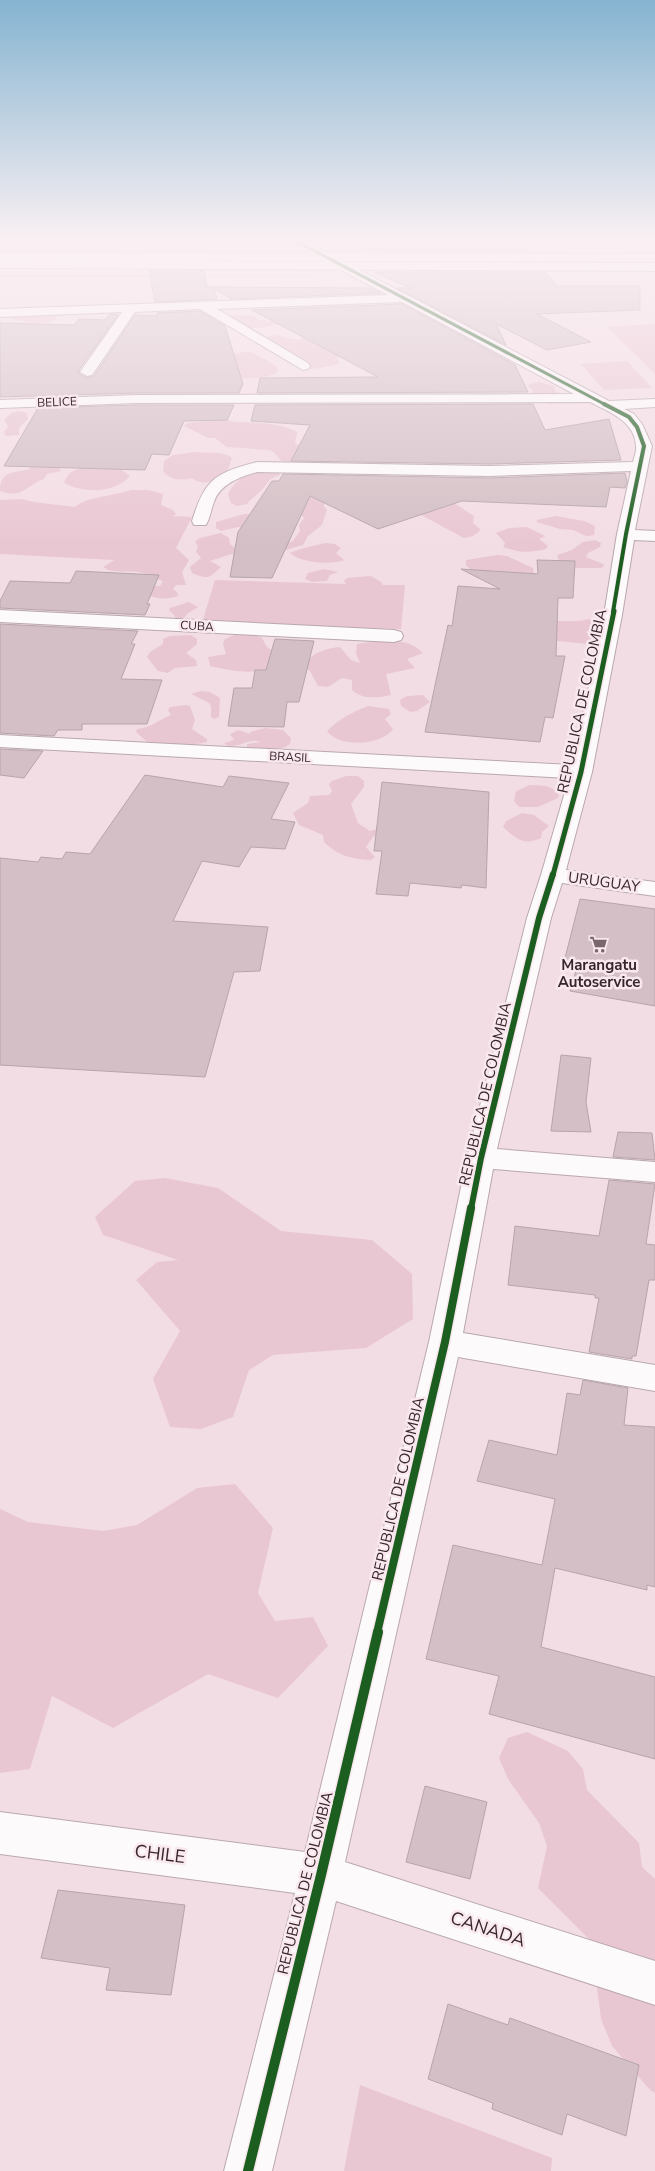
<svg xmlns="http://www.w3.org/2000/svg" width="655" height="2171" font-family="'Nunito Sans',sans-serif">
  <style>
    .green { fill: #e9c7d2 }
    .building { fill: #d3bfc5; stroke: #b6a5ab }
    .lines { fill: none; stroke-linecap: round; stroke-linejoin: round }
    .minor-casing { stroke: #b9a8ae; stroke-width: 2 }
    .highway-casing { stroke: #b9a8ae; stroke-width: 2 }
    .minor { fill: #fdfafb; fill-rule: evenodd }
    .highway { fill: #fdfafb; fill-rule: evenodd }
    .cycleway-far5-casing { stroke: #f9e8ee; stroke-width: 4.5 }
    .cycleway-far4-casing { stroke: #f9e8ee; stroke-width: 5.5 }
    .cycleway-far3-casing { stroke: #f9e8ee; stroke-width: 8 }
    .cycleway-far2-casing { stroke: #f9e8ee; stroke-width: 9 }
    .cycleway-far1-casing { stroke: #f9e8ee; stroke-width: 11 }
    .cycleway-casing { stroke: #f9e8ee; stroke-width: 13 }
    .cycleway-far5 { stroke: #1b5e20; stroke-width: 3 }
    .cycleway-far4 { stroke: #1b5e20; stroke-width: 4 }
    .cycleway-far3 { stroke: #1b5e20; stroke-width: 5 }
    .cycleway-far2 { stroke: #1b5e20; stroke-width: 6 }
    .cycleway-far1 { stroke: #1b5e20; stroke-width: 8 }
    .cycleway { stroke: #1b5e20; stroke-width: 10 }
    .labels { text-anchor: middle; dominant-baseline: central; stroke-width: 5; stroke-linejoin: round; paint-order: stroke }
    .far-street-label { font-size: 12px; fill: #37272c; stroke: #f9e8ee }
    .street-label { font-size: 15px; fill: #37272c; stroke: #f9e8ee }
    .poi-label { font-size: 15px; font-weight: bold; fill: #37272c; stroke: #f9e8ee }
    .near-street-label { font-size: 18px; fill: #37272c; stroke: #f9e8ee }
  </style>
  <rect width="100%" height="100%" fill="#f3dde4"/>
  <path class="green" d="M538 241H614L621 246 622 249 576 251 568 249 564 258 655 262 354 260 515 256 492 252 490 250 518 242 537 244Z
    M0 275 315 276 328 277H0Z
    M55 313 57 315 55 320C41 326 21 322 7 317Z
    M248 315 254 316 259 320 273 321 285 325H274L259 328H238L228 316Z
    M655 324V374L607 327Z
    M273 335 298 340 305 337 343 349 337 356 339 364C315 369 303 374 281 358V355L272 353 261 345 264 338Z
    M244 352H252L276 366 278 371C268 380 246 378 233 379L230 355Z
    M627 361 652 388 604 390 581 364Z
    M539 382 554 386 555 391 567 396 569 401 550 404 533 397 532 390 527 385Z
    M19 411 27 413 28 419 19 428V435L6 436 4 432 8 427 4 420 11 413Z
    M219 417C225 419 232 422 238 422 257 423 280 422 297 432L295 444 348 454 335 466C318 467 300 471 284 463 278 459 277 453 270 450L227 447 215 438H208L184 426 187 423C199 423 207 419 219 417Z
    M196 452C208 454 223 450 232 458L226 475C216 482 201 486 192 478 181 481 170 480 163 471L164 461 173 455Z
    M29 462 58 466 61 471 47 474 44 479C25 486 23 499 0 491 0 470 15 473 30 469Z
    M96 466 119 468 130 476C114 494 83 493 64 483 70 467 80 469 96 466Z
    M280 470V475C267 479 270 481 262 490 257 495 251 498 247 504L237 506 231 503 228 494C239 472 257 472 280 470Z
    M339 473 341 475 340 478 324 496V507L327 510 322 525 308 536 303 545 278 552 276 548 293 541 300 531 299 525 304 518 296 510 328 476Z
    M131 490H148L163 494 161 505 173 510 176 514 173 516 192 517 176 548 189 560 182 572 186 585H176L173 589 177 592 178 596C157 602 149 597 133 585L160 586 163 581C156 579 150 575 143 573 130 569 114 575 103 567L114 560 0 554V500L21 499 34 502 75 507C82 498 118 495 131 490Z
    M454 503 474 516 473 523 481 530 473 536 464 538 423 516 416 506Z
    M244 514H253L252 528 238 527 221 531 216 528V522Z
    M556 516 584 521 595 526 594 535 586 536 573 530 560 529 537 522V520Z
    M527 527 545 536 539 539 548 546 546 549C530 553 519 553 503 547L505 543 496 533 509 528Z
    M221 533 229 538 230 544 236 549 235 553 210 561 221 567C209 578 209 580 192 573L190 567 201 558 196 552 198 546 195 542 200 538Z
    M595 540 601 543 600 547 588 553 586 557 603 564 604 566 601 568H576L558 559 557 555 572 550 583 542Z
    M326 543 335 544 341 548 336 553 344 560C331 565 300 563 290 553 299 549 316 545 326 543Z
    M497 555 507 556 533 568 534 574 474 573 466 565V560Z
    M324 569 338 572 330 575 327 581 312 582 305 579 308 573Z
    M371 576 381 582 383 585H405L401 629 202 623 215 580 346 584 344 581 347 578Z
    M189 602 198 607 187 614 182 621H174L175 616 169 610 170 608Z
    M589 619 597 625 586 632 594 640 588 644 547 640 548 621C563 620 575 623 589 619Z
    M191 635 197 639V644L186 653 196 660 197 666 175 668 168 673 158 671 147 657 150 652 163 644V639L170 636Z
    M234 635H256L262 638 267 647 279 655 278 666C252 675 237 672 210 666L208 657 226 654 223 644 225 639Z
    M385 640C399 641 413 642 423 653L407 659 415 668 386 674 391 695C378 698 362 700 352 690V680L342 678 328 687 318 686 310 671 305 667C308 653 328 648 340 647L351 660 360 663 356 653 357 644Z
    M200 691 210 692 220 698 219 717 214 719 211 717V706L209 703 191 694Z
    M423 695 430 702 417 711 410 712 401 706 400 700 407 696Z
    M186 705 190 706 195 720 192 729 207 739V742L171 749 147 744V742L136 732 137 729C151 728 158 720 171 715L168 710 170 707Z
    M368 706 389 709 391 714 385 719 393 729C381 746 339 748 327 731 339 719 352 712 368 706Z
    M265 728 283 730 291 738 290 744C280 752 259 752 247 747V744L261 742C249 737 240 749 226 745L224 743 234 740 230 734 238 730 251 734 250 732Z
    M346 776H358L364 781V787L351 804 358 823 370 831 381 828 386 829 373 837 366 847 375 857 371 860C352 859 338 856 324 842L323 835 299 825 293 813 308 803 310 796 329 795 332 791 329 784 332 781Z
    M530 785C541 785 553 785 559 795L558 798 538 807H519L514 801 516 791Z
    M522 813 534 815 549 826 542 832 541 838C524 846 516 839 503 827L506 821Z
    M165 1178 218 1188 281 1231 372 1240 412 1274 413 1319 366 1348 273 1355 249 1370 233 1417 201 1429 170 1427 153 1379 180 1331 136 1280 157 1262 178 1260 103 1235 95 1217 135 1181Z
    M235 1484 273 1528 258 1593 275 1621 313 1617 328 1646 278 1698 208 1674 113 1728 52 1696 30 1769 0 1773V1509L28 1522 103 1531 137 1525 197 1488Z
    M527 1732 568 1751 583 1769 587 1790 639 1843 642 1867 655 1879V2093L650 2090 612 2046 601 2019 591 1941 538 1888 547 1846 539 1823 508 1779 499 1758 508 1738Z
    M360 2085 552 2158 551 2171H344Z"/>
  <path class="building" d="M144 241H200L201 251H145Z
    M401 241H518L527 252 327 250 406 248Z
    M149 271H204L207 287 370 288 381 293 232 299 214 289 217 299 155 302Z
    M374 272H545L557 286H640V310L537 314 591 342 547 350 496 324 506 345 397 288H411Z
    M402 304 515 365 528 392 257 393 260 378 378 377 252 310Z
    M200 311 225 326 243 384 239 393H137L0 397V323L74 325 79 319 105 320 110 314 118 315 78 371 79 374 87 378 94 376 135 315 158 316 157 313Z
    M533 404 545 430 609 419 621 460 489 464 291 461 310 425 251 421 255 405Z
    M137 405H234L227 420 184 421 169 455 152 454 145 470 4 466 38 408Z
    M625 473 627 481 625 488 610 487 606 507 462 501 378 529 310 496 272 578 230 577 238 532 272 481H279L283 474 489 478Z
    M537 560 575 561 573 598H558L556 656H565L553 718 545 717 540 742 425 732 448 625 452 626 458 586 500 589 461 569 538 574Z
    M76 571 159 575 147 604H150L145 615 0 608V601L10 581 70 583Z
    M0 624 138 631 131 644H135L121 679 162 680 147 724H82V730H58L54 736 0 733Z
    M275 639 314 641 299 702H287L284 727 228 726 234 688H252L255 670H266Z
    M0 749 43 751 24 778 0 775Z
    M145 775 223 787 229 776 289 783 271 819 295 822 285 849 251 847 239 867 202 861 173 921 268 927 260 971 234 972 205 1077 0 1065V858L38 862 41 857 62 859 66 852 90 854Z
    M382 782 489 792 486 888 462 885 461 888 410 883 408 896 376 894 382 851H374Z
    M580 899 655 909V1006L570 991 578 964 564 962Z
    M561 1055 591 1058 586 1102 591 1132 551 1131Z
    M618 1132 652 1133 655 1160 613 1157Z
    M609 1180 655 1184 646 1244 655 1245V1280H649L636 1356H632V1359L589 1352 599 1298H595V1295L508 1285 515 1226 599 1236Z
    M583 1380 628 1388 624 1425 655 1427V1587L647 1585V1590L555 1568 541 1647 655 1677V1759L489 1714 499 1676 426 1659 453 1545 542 1565 555 1499 477 1481 489 1440 557 1455 567 1393 580 1395Z
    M425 1786 487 1802 470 1879 406 1862Z
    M58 1890 185 1905 171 1995 106 1990 110 1968 41 1958Z
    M448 2004 508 2025 510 2018 639 2065 626 2136 567 2114 562 2135 492 2109 493 2103 428 2079Z"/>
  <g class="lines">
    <defs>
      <path id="minor" d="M290 241H305L328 253 655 254V262L342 261 609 401 655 399V407L624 409 634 414 642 424 652 446 635 530 655 531V541L634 540 622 615 592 772 566 870 655 882V896L562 883 551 918 497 1149 655 1162V1182L493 1169 463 1333 655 1365V1391L458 1357 345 1862 655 1961V2005L336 1901 272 2171H224L295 1893 0 1854V1812L305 1852 429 1342 467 1158 527 918 541 875 569 778 0 747V735L572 765 604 615 617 534 631 471 489 476 257 472C240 477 220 484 214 502 211 510 210 518 206 525H194L192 521C205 479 215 473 257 462L489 466 633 462C634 457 637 451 636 446 635 421 609 412 590 402L137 403 0 408V400L137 395 574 394 402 302 217 309 308 363 310 366 308 369 303 370 200 309 135 312 92 375 87 376 80 372 122 312 0 317V309L388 295 324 261 0 260V252L311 253Z
        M0 610 394 630 401 632 403 636 401 640 394 642 0 622Z"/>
      <path id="highway" d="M0 260 655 263V271L0 268Z"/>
    </defs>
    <use href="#minor" class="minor-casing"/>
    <use href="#highway" class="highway-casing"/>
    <use href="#minor" class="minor"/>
    <use href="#highway" class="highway"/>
    <defs>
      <path id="cycleway-far5" d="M296 241 606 405"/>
      <path id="cycleway-far4" d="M604 404 629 417 637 427 644 446 626 534 613 612"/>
      <path id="cycleway-far3" d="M553 875 581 772 614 611"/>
      <path id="cycleway-far2" d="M471 1209 481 1158 539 918 553 874"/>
      <path id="cycleway-far1" d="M377 1633 445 1342 471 1208"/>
      <path id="cycleway" d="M248 2171 321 1875 378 1632"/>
    </defs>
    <use href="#cycleway-far5" class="cycleway-far5-casing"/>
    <use href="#cycleway-far4" class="cycleway-far4-casing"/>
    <use href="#cycleway-far3" class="cycleway-far3-casing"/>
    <use href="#cycleway-far2" class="cycleway-far2-casing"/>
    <use href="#cycleway-far1" class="cycleway-far1-casing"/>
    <use href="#cycleway" class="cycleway-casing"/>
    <use href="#cycleway-far5" class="cycleway-far5"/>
    <use href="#cycleway-far4" class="cycleway-far4"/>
    <use href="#cycleway-far3" class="cycleway-far3"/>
    <use href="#cycleway-far2" class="cycleway-far2"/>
    <use href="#cycleway-far1" class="cycleway-far1"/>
    <use href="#cycleway" class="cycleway"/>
  </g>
  <linearGradient id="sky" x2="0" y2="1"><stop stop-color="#85b4d1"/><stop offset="0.44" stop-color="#faf0f3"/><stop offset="1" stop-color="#faf0f3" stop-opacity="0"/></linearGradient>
  <rect width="655" height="545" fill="url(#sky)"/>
  <defs>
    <symbol id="supermarket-bare" viewBox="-9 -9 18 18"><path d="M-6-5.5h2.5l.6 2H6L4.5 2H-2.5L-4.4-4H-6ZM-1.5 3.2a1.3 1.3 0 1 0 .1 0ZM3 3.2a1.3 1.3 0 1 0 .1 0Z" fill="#79676c" stroke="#f9e8ee" stroke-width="2.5" paint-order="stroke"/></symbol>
  </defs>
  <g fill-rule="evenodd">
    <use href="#supermarket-bare" x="586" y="932" width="25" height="25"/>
  </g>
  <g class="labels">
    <g class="far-street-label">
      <text transform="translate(57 402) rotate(-2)">BELICE</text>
      <text transform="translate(197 626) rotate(3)">CUBA</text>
      <text transform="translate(290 757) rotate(3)">BRASIL</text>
    </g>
    <g class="street-label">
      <text transform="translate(582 701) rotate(-78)">REPUBLICA DE COLOMBIA</text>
      <text transform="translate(604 882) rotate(8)">URUGUAY</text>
      <text transform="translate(485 1094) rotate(-77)">REPUBLICA DE COLOMBIA</text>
      <text transform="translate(398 1489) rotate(-77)">REPUBLICA DE COLOMBIA</text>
      <text transform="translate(305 1883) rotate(-76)">REPUBLICA DE COLOMBIA</text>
    </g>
    <g class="poi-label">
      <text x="599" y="965">Marangatu<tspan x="599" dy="17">Autoservice</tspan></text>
    </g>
    <g class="near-street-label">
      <text transform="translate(160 1854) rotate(7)">CHILE</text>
      <text transform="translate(488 1929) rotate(18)">CANADA</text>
    </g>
  </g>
</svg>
